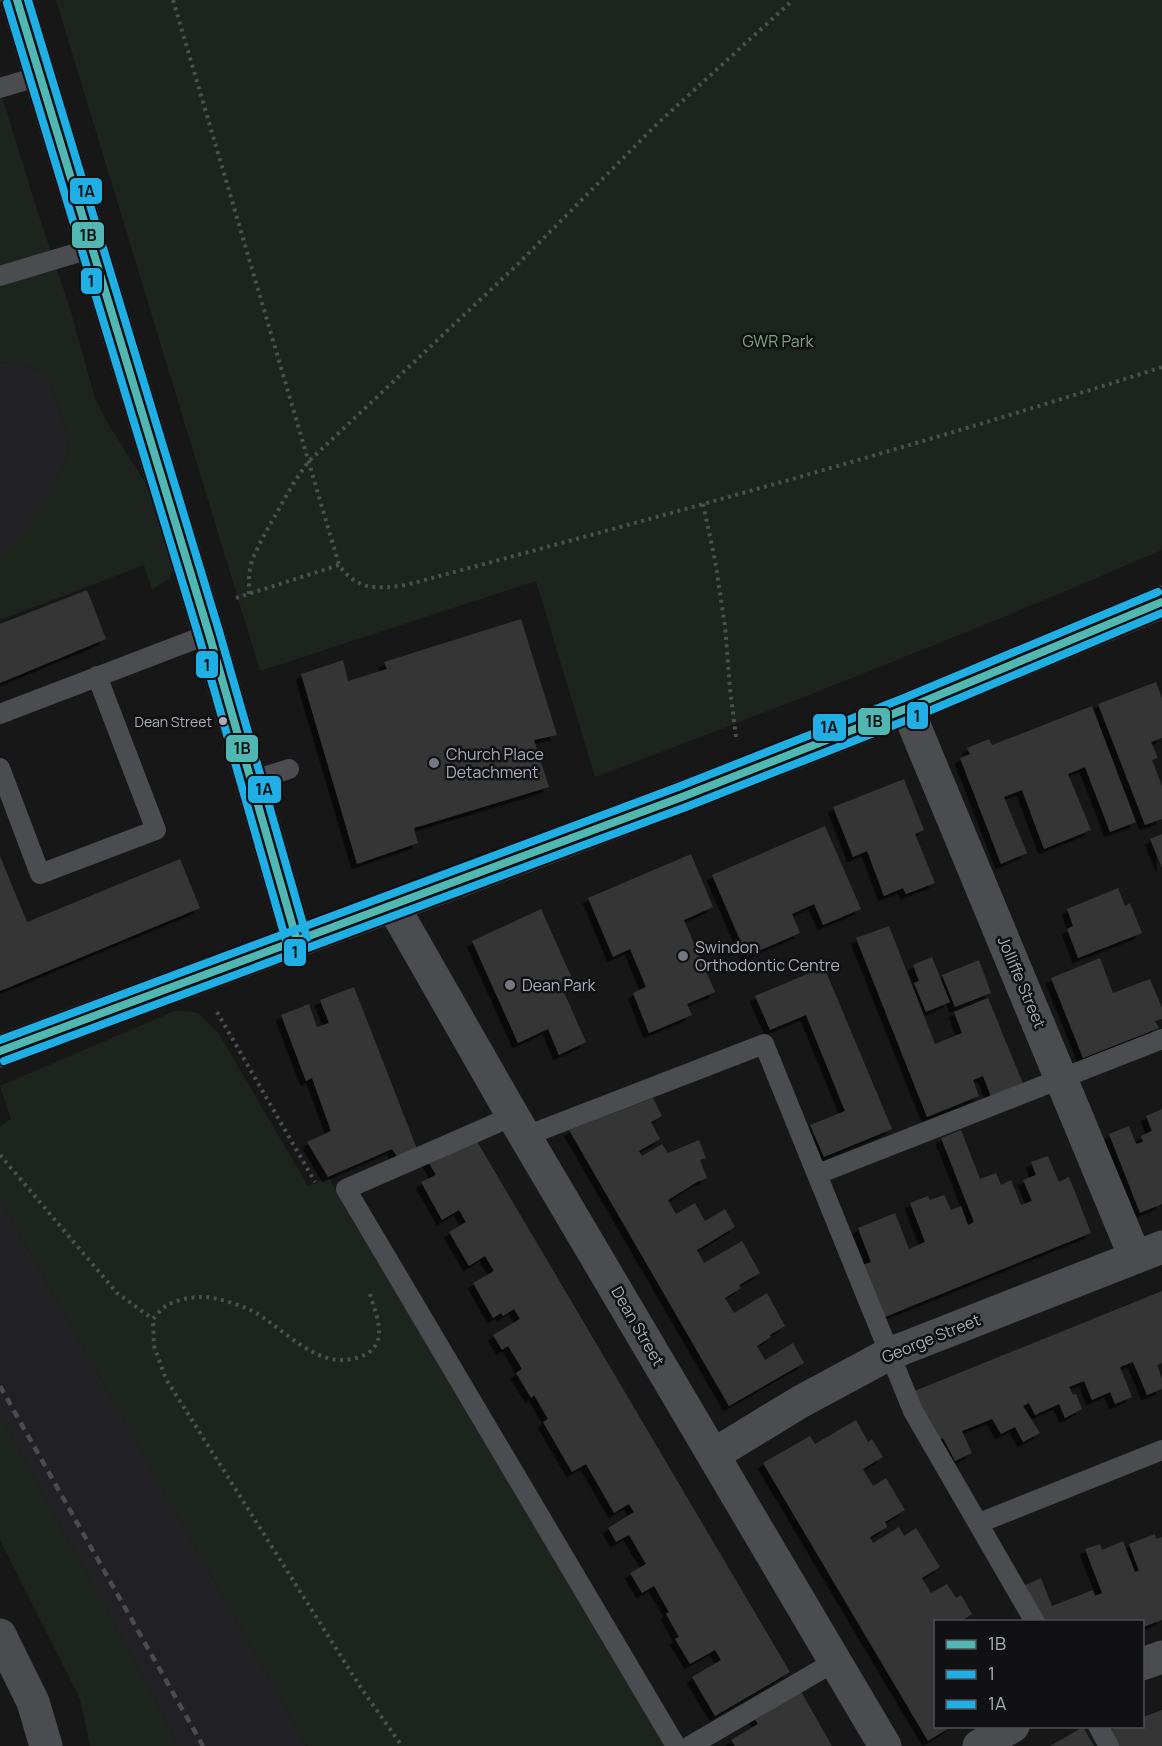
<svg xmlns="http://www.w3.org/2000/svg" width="1162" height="1746" font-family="Manrope,sans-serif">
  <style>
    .built { fill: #212123 }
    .green { fill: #1d241e }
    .building { fill: #353536; filter: url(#shadow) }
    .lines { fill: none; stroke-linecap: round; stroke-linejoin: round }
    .path { stroke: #4d4e52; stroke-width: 4; stroke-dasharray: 3 4.5; stroke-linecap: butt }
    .service { stroke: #4b4c50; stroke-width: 20 }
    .minor { stroke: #4b4c50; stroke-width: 33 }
    .secondary { stroke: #4a4a4e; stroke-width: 33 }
    .rail { stroke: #4b4c4f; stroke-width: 4.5; stroke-dasharray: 8 6; stroke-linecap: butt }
    .bus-1-casing { stroke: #111113; stroke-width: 12 }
    .bus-2-casing { stroke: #111113; stroke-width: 12 }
    .bus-3-casing { stroke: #111113; stroke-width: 12 }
    .bus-1 { stroke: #50b7b3; stroke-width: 8 }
    .bus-2 { stroke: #1fafe5; stroke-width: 8 }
    .bus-3 { stroke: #1fafe5; stroke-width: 8 }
    .bus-dot { fill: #a8adb8; stroke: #111113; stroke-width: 2 }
    .poi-dot { fill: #757880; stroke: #111113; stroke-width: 2 }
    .labels { text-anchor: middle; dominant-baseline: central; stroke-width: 5; stroke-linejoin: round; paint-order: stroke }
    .bus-label { font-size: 14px; fill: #a8adb8; stroke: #111113; text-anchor: end }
    .park-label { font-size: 16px; fill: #7fa381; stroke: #111113 }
    .poi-label { font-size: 16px; fill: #a8adb8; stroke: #111113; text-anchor: start }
    .street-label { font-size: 16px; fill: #a8adb8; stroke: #111113 }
    .line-badge { stroke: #111113; stroke-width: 2 }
    .pale-badge-label { font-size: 16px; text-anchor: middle; font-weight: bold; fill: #111 }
  </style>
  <defs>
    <filter id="shadow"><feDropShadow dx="-5.5" dy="5.5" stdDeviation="0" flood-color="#0009"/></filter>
  </defs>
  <rect width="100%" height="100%" fill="#171717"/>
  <path class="built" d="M0 362 22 364 44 373 52 387 70 447 60 473 33 521 0 559Z
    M0 1199 307 1746H178L153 1695 0 1415Z"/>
  <path class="green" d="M56 0H1162V550C975 631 786 705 595 777L536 581 260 671Z
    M0 90 38 213 71 312 95 398 107 422 146 484 174 565 170 578 152 590 144 565 0 620V559L33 520 60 473 70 447 52 387 44 373 22 364 0 362Z
    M177 1010 198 1013 219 1034 308 1186 328 1177 667 1746H307L0 1199V1127L11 1119 0 1086Z
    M0 1415 153 1695 178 1746H90L80 1699 0 1540Z"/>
  <path class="building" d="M87 590 106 639 0 683V624Z
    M521 619 557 735 534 740 549 787 414 828 418 843 357 864 301 674 343 660 348 681 387 669 384 662Z
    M1156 682 1162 698V738L1151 742 1158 758 1152 760 1162 786V819L1145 825 1098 704Z
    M1092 706 1136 822 1110 832 1085 767 1068 774 1091 830 1044 849 1022 790 1004 797 1027 853 1001 864 960 758 970 754 967 748 989 739 992 745Z
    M904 779 924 830 915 834 935 883 906 894 903 888 884 896 867 851 853 857 833 807Z
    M825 826 861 909 823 925 814 904 792 914 800 933 747 956 712 875Z
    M1162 834V868L1150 839Z
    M691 854 713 907 684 920 715 992 687 1004 692 1015 649 1033 633 993 646 987 630 949 613 957 588 898Z
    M0 856 27 922 180 859 200 908 0 991Z
    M1118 888 1125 906 1130 903 1142 933 1078 958 1067 929 1073 926 1067 909Z
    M541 909 575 985 563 990 586 1042 559 1055 548 1029 518 1043 472 941Z
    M889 926 935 1044 962 1033 954 1012 988 998 1024 1086 992 1099 983 1076 973 1080 979 1096 927 1117 856 938Z
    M932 957 950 1002 926 1012 914 983 919 981 913 965Z
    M1100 958 1113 993 1150 979 1162 1008V1019L1155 1021 1159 1028 1083 1058 1051 978Z
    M979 960 991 993 955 1007 942 975Z
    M824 967 892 1129 824 1157 810 1125 845 1111 806 1015 770 1030 755 996Z
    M354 987 417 1149 398 1158 392 1149 328 1177 307 1142 331 1131 312 1078 306 1081 281 1015 309 1004 317 1027 329 1023 320 1000Z
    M653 1098 662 1116 651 1122 660 1139 639 1151 642 1156 662 1144 668 1153 699 1140 706 1158 700 1160 707 1178 697 1182 668 1200 676 1214 695 1203 705 1221 725 1209 735 1227 697 1250 704 1263 742 1241 760 1273 739 1285 741 1288 725 1298 734 1313 767 1293 785 1326 770 1335 771 1337 757 1346 765 1360 793 1343 804 1363 729 1406 569 1130Z
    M1162 1109V1204L1140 1213 1109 1134 1129 1126 1136 1144 1143 1142 1141 1136 1152 1131 1146 1116Z
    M961 1130 980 1179 996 1173 1001 1185 1011 1180 1021 1205 1032 1201 1023 1180 1036 1175 1031 1162 1048 1156 1059 1182 1069 1177 1091 1233 880 1319 859 1266 871 1262 858 1228 895 1213 909 1249 925 1242 910 1203 928 1196 930 1200 944 1195 951 1210 961 1206 968 1225 974 1222 941 1138Z
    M475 1138 790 1672 715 1716 692 1677 721 1660 715 1650 690 1664 675 1639 679 1637 666 1614 669 1612 654 1586 642 1593 630 1573 646 1564 629 1535 616 1542 608 1528 634 1512 629 1504 614 1513 586 1464 572 1472 543 1422 548 1419 534 1395 531 1398 516 1373 522 1369 508 1346 502 1350 493 1335 520 1319 514 1309 503 1316 501 1313 493 1318 473 1283 494 1271 485 1256 469 1266 449 1232 466 1222 459 1210 442 1220 421 1182 436 1175 426 1158Z
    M1162 1291V1363L1157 1365 1162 1379V1389L1147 1395 1133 1362 1120 1367 1132 1397 1115 1404 1110 1392 1092 1400 1084 1381 1069 1387 1073 1395 1076 1394 1082 1409 1065 1418 1059 1404 1035 1415 1029 1403 1023 1406 1040 1433 1023 1442 1015 1427 1001 1434 992 1419 962 1431 972 1453 955 1461 943 1438 938 1441 912 1392Z
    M856 1420 868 1442 872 1439 883 1457 863 1469 873 1486 886 1478 905 1510 885 1522 887 1527 870 1537 873 1543 899 1527 904 1536 916 1528 940 1567 922 1578 931 1593 947 1584 956 1598 961 1595 972 1614 960 1622H936V1726H952L928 1741 763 1463 810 1436 815 1444Z
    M1155 1534 1156 1539 1162 1537V1620L1143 1627V1622H1046L1023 1586 1041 1578 1052 1606 1093 1590 1095 1596 1102 1593 1085 1549 1100 1544 1102 1550 1123 1541 1135 1572 1139 1571 1129 1544Z
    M799 1688 832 1746H735L731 1740 758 1724 753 1716Z
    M1162 1710V1746H1119L1109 1731 1120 1726H1143V1717Z
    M1083 1727 1094 1746H1050Z"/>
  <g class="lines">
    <path class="path" d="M173 0 339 565C357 591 378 589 406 585 659 517 913 448 1162 367
      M703 504 715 560 725 626 730 689 736 737
      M249 594V574L252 560 263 537 293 484 308 462 517 265 657 124 793 0
      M236 598 339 565
      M217 1012 315 1182
      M0 1155 117 1293 153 1319
      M370 1294C373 1306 380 1321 379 1334 378 1359 342 1364 324 1357 298 1347 281 1329 258 1314 247 1307 215 1296 201 1297 190 1297 175 1300 166 1306 161 1309 157 1315 153 1319L154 1346 166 1379 361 1688 402 1746"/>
    <path class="service" d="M0 88 40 76
      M0 276 93 248
      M0 714 209 634
      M0 768 40 874 156 830 97 676
      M251 781 289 769
      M513 1116 346 1189 676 1746
      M526 1136 764 1044 913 1411 1035 1622
      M818 1174 1162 1039
      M979 1523 1162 1450
      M1098 1726 1109 1746
      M690 1746 834 1662"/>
    <path class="minor" d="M17 0 209 634 297 941
      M907 708 1135 1257
      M393 906 513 1116 885 1746
      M713 1455 800 1402 889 1354 1162 1247
      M0 1635 33 1702 46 1746
      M1142 1664 1162 1657
      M979 1746 1013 1726"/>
    <path class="secondary" d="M0 1051C303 938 608 829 908 708 993 673 1077 637 1162 602"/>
    <path class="rail" d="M0 1386 203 1746"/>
    <defs>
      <path id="bus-1" d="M17 0 209 634 297 941
        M0 1051 682 797 908 708 1162 602"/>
      <path id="bus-2" d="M7 3 199 637 287 944
        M4 1061 686 807 912 718 1162 613"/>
      <path id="bus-3" d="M28 0 219 631 307 938
        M0 1040 678 787 904 698 1158 592"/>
    </defs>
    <use href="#bus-1" class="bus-1-casing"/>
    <use href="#bus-2" class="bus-2-casing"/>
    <use href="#bus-3" class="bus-3-casing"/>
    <use href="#bus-1" class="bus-1"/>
    <use href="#bus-2" class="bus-2"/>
    <use href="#bus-3" class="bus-3"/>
  </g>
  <circle class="bus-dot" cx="223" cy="721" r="5"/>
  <g class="poi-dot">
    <circle cx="434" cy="763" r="6"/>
    <circle cx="683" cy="956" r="6"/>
    <circle cx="510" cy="985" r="6"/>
  </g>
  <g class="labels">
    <g class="bus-label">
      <text x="212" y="721">Dean Street</text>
    </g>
    <g class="park-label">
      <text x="778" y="341">GWR Park</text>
    </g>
    <g class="poi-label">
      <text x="446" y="754">Church Place<tspan x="446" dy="18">Detachment</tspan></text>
      <text x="695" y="947">Swindon<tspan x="695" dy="18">Orthodontic Centre</tspan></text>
      <text x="522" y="985">Dean Park</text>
    </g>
    <g class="street-label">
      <text transform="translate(1022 982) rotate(67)">Jolliffe Street</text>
      <text transform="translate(638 1326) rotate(60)">Dean Street</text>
      <text transform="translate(931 1338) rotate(-22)">George Street</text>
    </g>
  </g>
  <g class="line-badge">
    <rect x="69" y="177" width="34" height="28" rx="6" fill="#1fafe5"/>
    <rect x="71" y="221" width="34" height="28" rx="6" fill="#50b7b3"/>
    <rect x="80" y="267" width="23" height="28" rx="6" fill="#1fafe5"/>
    <rect x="195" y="650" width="24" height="29" rx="6" fill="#1fafe5"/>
    <rect x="906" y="701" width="23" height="29" rx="6" fill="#1fafe5"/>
    <rect x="857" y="707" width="34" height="29" rx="6" fill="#50b7b3"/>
    <rect x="812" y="713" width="35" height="29" rx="6" fill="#1fafe5"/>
    <rect x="225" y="734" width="34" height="29" rx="6" fill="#50b7b3"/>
    <rect x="247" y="775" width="35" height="29" rx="6" fill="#1fafe5"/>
    <rect x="283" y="938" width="24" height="29" rx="6" fill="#1fafe5"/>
  </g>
  <g class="pale-badge-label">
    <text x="86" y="197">1A</text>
    <text x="88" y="241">1B</text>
    <text x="91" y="287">1</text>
    <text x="207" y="671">1</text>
    <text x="917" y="722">1</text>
    <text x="874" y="727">1B</text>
    <text x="829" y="733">1A</text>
    <text x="242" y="754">1B</text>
    <text x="264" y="795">1A</text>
    <text x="295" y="958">1</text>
  </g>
  <rect x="934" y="1620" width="210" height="108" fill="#111113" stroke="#4d4f55" stroke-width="1.5"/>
  <rect x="946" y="1640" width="30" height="9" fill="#50b7b3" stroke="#4d4f55" stroke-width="1.5"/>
  <text x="988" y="1650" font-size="18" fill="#a8adb8">1B</text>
  <rect x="946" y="1670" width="30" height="9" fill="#1fafe5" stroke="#4d4f55" stroke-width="1.5"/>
  <text x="988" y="1680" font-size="18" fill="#a8adb8">1</text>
  <rect x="946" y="1700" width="30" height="9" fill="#1fafe5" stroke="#4d4f55" stroke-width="1.5"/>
  <text x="988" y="1710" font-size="18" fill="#a8adb8">1A</text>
</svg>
